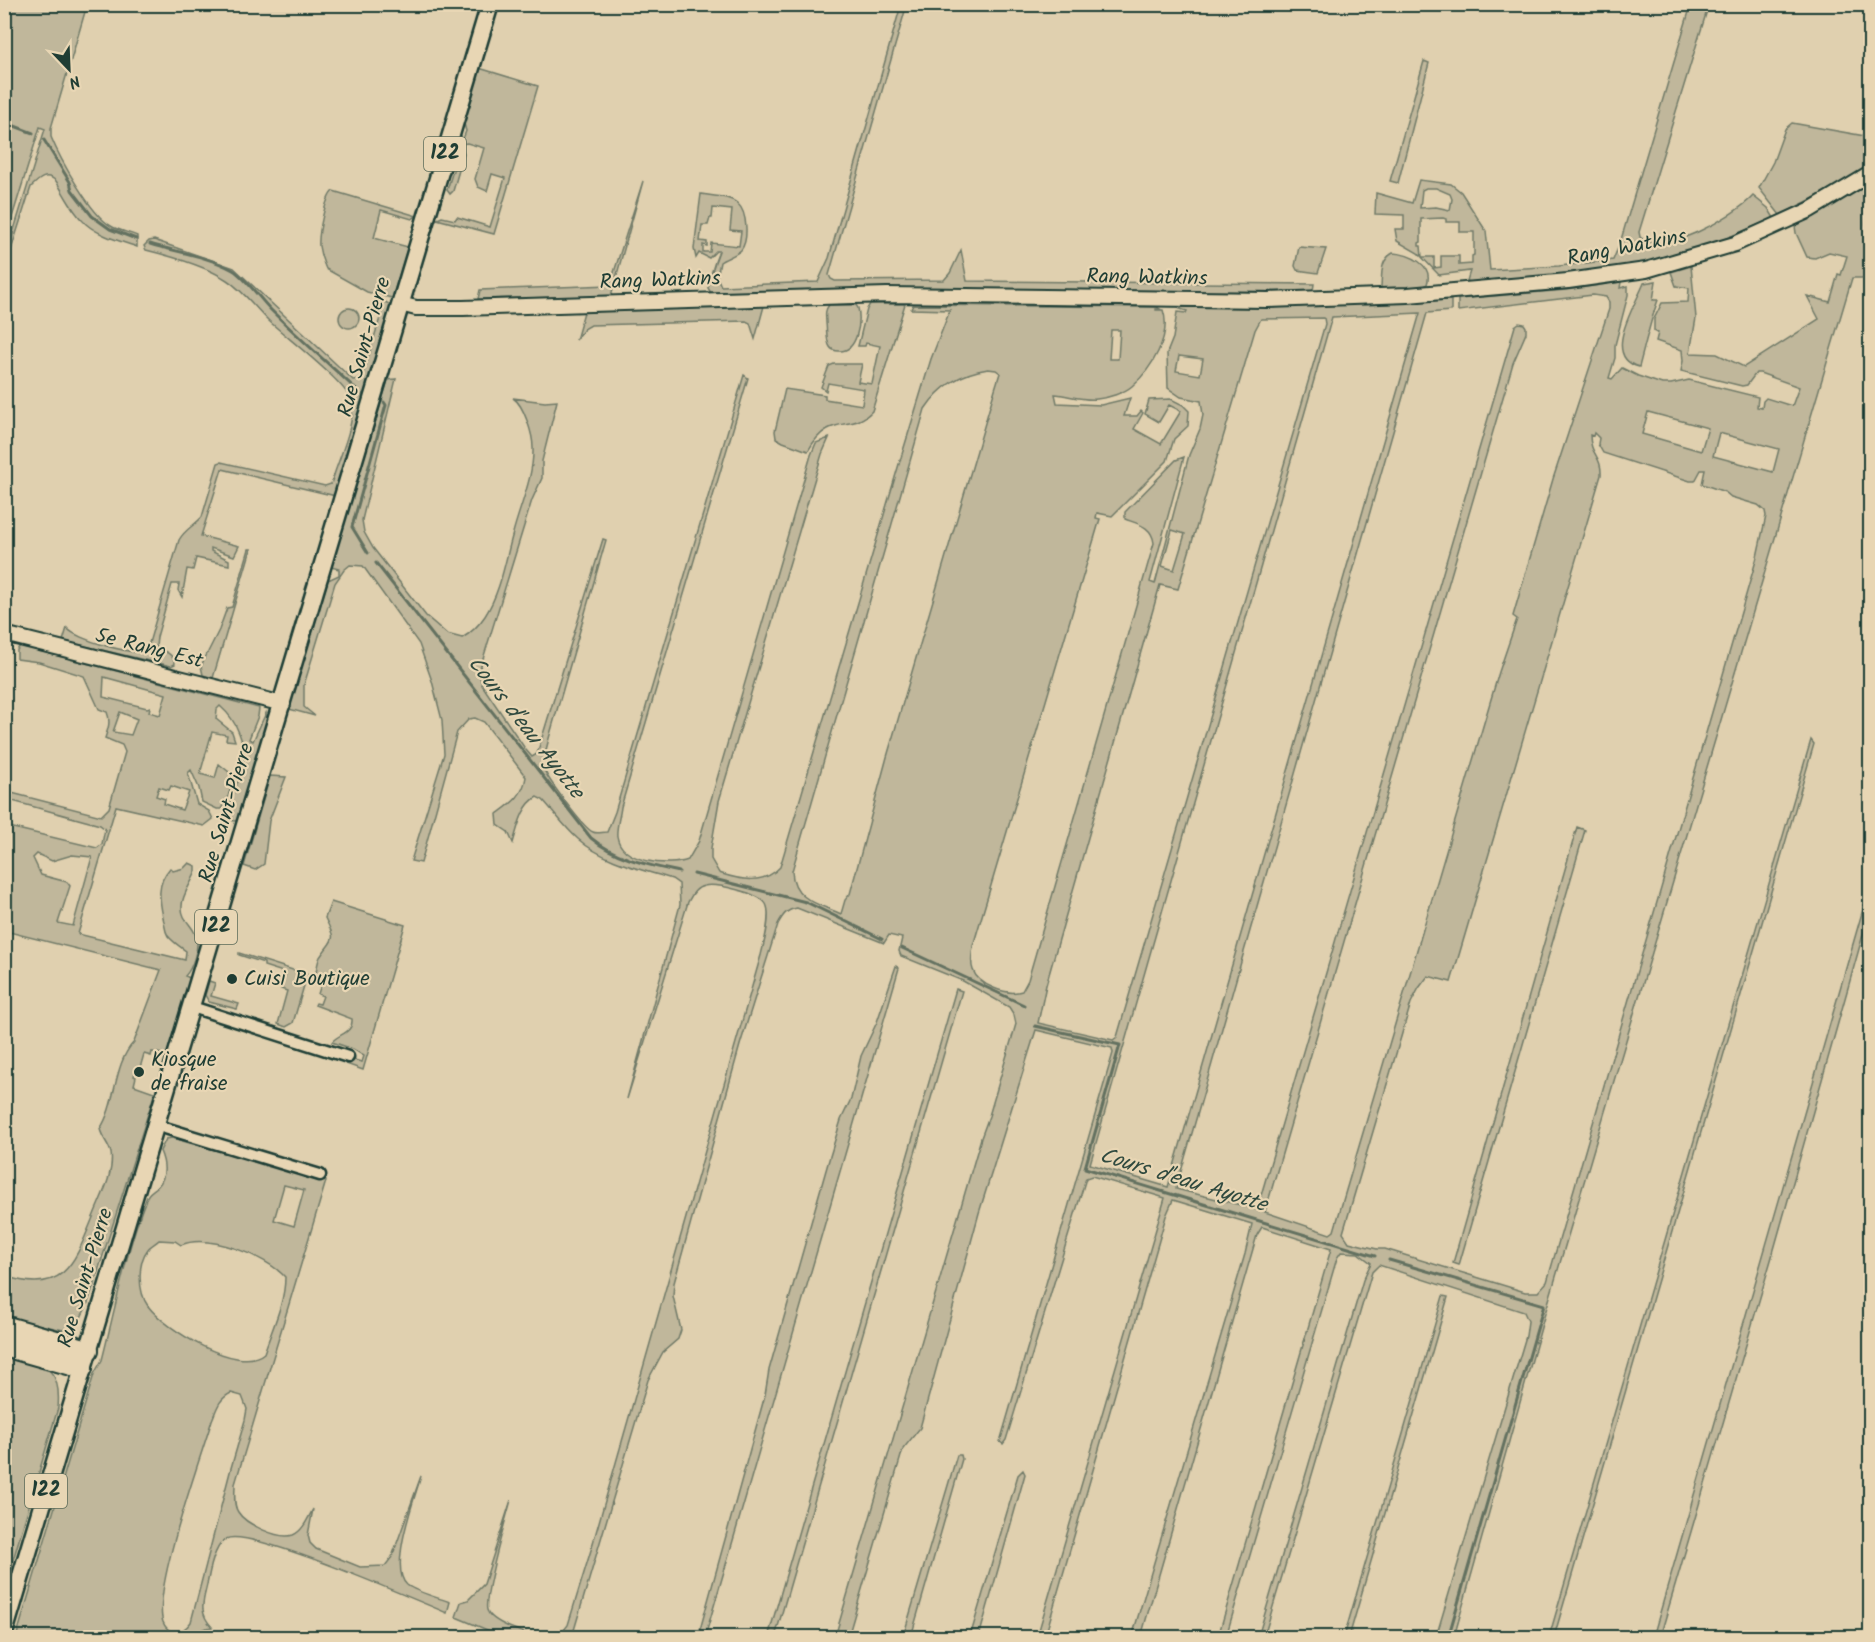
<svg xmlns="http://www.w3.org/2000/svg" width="1875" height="1642" font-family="Kalam,sans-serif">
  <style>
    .green { fill: #c0b79b; stroke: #707a68; stroke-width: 1.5; fill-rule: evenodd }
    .water { fill: #91937d; stroke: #637160; stroke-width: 1.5 }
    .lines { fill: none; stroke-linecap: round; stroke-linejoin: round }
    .stream { stroke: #637160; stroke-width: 3 }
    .minor-casing { stroke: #1f3d34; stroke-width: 15 }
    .tertiary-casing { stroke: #1f3d34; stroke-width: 18 }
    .primary-casing { stroke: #1f3d34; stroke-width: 21 }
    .motorway-casing { stroke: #1f3d34; stroke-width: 24 }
    .minor { stroke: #e8d6b4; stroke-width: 10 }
    .tertiary { stroke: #e8d6b4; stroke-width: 14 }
    .primary { stroke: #e8d6b4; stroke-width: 16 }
    .motorway { stroke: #e8d6b4; stroke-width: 20 }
    .poi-dot { fill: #1f3d34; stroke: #e8d6b4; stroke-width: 2 }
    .labels { text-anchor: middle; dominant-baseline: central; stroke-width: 4.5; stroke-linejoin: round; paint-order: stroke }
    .shield { fill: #e8d6b4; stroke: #5b6b5a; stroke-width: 1.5 }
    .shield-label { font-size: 20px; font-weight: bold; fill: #1f3d34 }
    .street-label { font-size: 21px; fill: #1f3d34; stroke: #e8d6b4 }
    .poi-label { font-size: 21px; fill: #1f3d34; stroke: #e8d6b4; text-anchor: start }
    .water-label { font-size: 22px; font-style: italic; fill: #304a3f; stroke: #e8d6b4 }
  </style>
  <rect width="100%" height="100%" fill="#e0d0af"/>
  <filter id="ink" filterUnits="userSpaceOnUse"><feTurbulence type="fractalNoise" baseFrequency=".0167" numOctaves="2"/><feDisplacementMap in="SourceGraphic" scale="12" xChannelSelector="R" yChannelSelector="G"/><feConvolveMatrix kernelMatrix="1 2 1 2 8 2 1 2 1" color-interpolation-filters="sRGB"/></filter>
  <g filter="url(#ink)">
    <path class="green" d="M907 4 829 275 831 279 835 281 944 280 950 273 961 250 967 281 1314 284 1313 291C1112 294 912 286 711 293L708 288C710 274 714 264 719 251H716L709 258 699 253 696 258 694 249 701 194C712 196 730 196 738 204 747 212 749 240 741 250 736 255 726 258 720 262L717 277 721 286 818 282 829 258 901 5ZM713 208 732 210 730 230 741 231 739 246 711 243 710 252H703V245L707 246V242L700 241 702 225H708L710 218H712Z
      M1709 4 1639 232 1640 237C1663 258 1736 215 1753 196L1768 208 1774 218C1750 228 1726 239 1702 247 1628 273 1548 275 1471 282L1467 281 1470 271 1439 275 1418 253 1397 241 1395 229H1404V215L1375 214 1376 193 1412 203 1419 180 1451 184 1461 192 1486 231 1490 270 1559 266 1613 260 1620 243 1691 5ZM1426 188H1436L1450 194 1452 199 1450 210 1436 207 1420 208 1422 190ZM1443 218 1446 219V222H1460V232H1474V255L1472 256V264L1459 265V256H1441V267L1434 268V257H1422L1421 246H1419V243L1421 242V219Z
      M4 5H87L51 128V137C60 159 91 215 111 226 119 231 129 232 137 236V247C120 241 100 236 86 224 73 213 65 195 56 181 46 172 39 179 31 187L5 269V259L45 129 40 127 5 240 4 140C12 119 13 94 5 73Z
      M1424 61 1429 63 1398 183 1390 181Z
      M479 68 538 86 494 234 437 219 442 217 455 220 457 217 490 227 505 178 492 174 487 191 478 187 475 179 484 148 467 143 461 144 466 131 464 124Z
      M1792 123 1870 137V165L1836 187 1780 215 1759 188 1773 162 1785 129Z
      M459 151H463L464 153 453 191 450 194 447 190Z
      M643 181 611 296 478 299 480 290 610 285Z
      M1870 183V205L1866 224 1870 225V278H1852L1544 1317 1454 1637H1436L1526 1336 1528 1321 1524 1312 1379 1265 1372 1272 1264 1637H1258L1363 1280 1371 1263 1358 1253 1341 1252 1337 1258 1226 1637H1218L1331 1249 1262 1227 1257 1235 1141 1637H1132L1245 1254 1252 1224 1173 1200 1166 1216 1045 1637H1037L1165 1198 1092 1176 1086 1178 1006 1440 1003 1444 1000 1442 1113 1053 1112 1048 1036 1030 979 1213 920 1428 903 1449 848 1637H835L981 1138 989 1116 1016 1024 1014 1015 1009 1007 963 981 901 956 899 951 902 938 889 935 884 943 797 908C786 910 783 915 778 924L740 1045 674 1283 673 1296 681 1330 678 1339 663 1352 648 1380 572 1637H555L560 1635 568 1625 591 1550 761 955C764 943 772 915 766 904 760 893 716 883 704 886 695 888 692 895 688 902L627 1099 680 905 679 884 672 879C640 869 604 862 578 839 565 828 555 813 543 800L537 797C522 805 518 827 513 843L508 832 498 825 497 814C512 803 523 796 526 777L484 722 475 718 469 719 457 732 421 863 411 861 444 754 442 720 432 681 419 644 363 566 350 565 344 570 335 583 304 685V707L315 716 289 709 328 580 339 575V569L331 567 388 380 396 379 362 520 364 532 373 548 426 616 447 634 462 638C471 633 479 625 485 616 501 591 505 561 513 533 520 506 534 476 533 448 533 435 524 405 513 398L545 402 557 401 542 461V478L532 500 479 672 482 685 526 750 532 757 537 754 603 539 606 540 551 731C548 743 543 757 544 769 546 777 584 829 593 832 597 834 602 832 607 832L615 812 744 375 748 378 621 807C620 816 616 828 617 836 621 863 669 867 688 860L699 841 811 455 816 443 829 438 822 454 719 801 711 848V859L719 873C740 880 764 885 780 867L896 474 931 359 950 310 911 309 913 305 1157 307 1160 309H1156V310H1163C1172 336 1151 370 1132 386 1124 393 1108 398 1097 399 1083 401 1068 395 1055 394L1057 403 1101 405 1130 398 1124 416H1137L1141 411 1143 413 1134 429 1161 444 1181 411 1169 405 1159 422 1145 414 1149 400 1171 399 1183 405 1189 411 1188 426 1174 439 1167 461 1112 516 1097 513 1096 518 1100 519 973 946C972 954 970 962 973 970 978 985 1007 996 1022 991L1028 980 1154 543C1152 526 1138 524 1125 519V512L1176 460 1184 457 1150 582 1155 584 1189 455 1200 429 1203 415 1201 401 1181 397 1168 388 1167 353 1173 338 1177 312 1186 313 1187 311 1180 309 1183 307 1261 308 1451 300V311L1427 313 1176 1189 1257 1209 1515 326 1519 323 1524 324 1526 327V333L1513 363 1265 1212 1330 1234 1334 1231 1499 672 1517 619 1513 616 1553 479 1609 309V302L1606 297 1593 295 1458 311V299L1566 290 1621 282 1620 288 1628 286V295L1615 345V358L1609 378 1612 379 1622 368 1638 376 1662 384H1671L1689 380 1758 397 1757 407 1762 408 1763 401 1766 398 1792 406 1799 387 1760 373H1756L1747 385 1742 386 1681 371 1683 361 1682 350 1656 341 1658 333 1654 331V319L1662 303 1688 302 1689 288 1676 286 1671 272 1691 266 1696 318 1690 353 1717 354 1744 367 1819 319 1807 296 1830 302 1838 274 1841 275 1847 256 1829 252 1815 258 1807 257 1796 233 1795 226ZM1420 313 1168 1187 1090 1164 1332 317ZM1324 318 1325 324 1117 1037 1113 1040 1038 1023 1046 985 1160 585 1178 589 1255 330 1261 319ZM1111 330H1120L1118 359H1109ZM1179 356 1203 359 1200 375 1176 371ZM988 369 996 370 1000 373 995 389 887 757 850 894 845 900 841 914C819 904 793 900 792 871L925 409C940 386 961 373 988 369ZM1648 412 1708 428 1701 451 1642 434ZM1594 433 1599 438 1598 444 1603 453 1690 481H1695L1701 470H1705L1702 484 1725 492 1731 497 1758 505 1765 511 1766 516 1757 557 1547 1282 1538 1292H1525L1385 1249H1377L1349 1242 1343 1233 1411 1003 1419 988 1428 976 1451 982 1601 475C1602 456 1590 455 1590 435L1593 436ZM1719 433 1779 449 1773 472 1713 456ZM1172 530 1185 534 1174 570 1162 566Z
      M333 191 417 216 412 219 381 210 374 238 408 247 392 298 367 292 326 269C323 262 320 253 319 246 318 234 325 198 333 191Z
      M154 240 234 268 353 380 359 379 363 374 380 318 376 302H385L391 305 336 496 222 469 201 536 239 546 234 556 211 548V551L229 560V565L196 558 193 570 187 569 182 597 178 590 179 584H172L157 637 156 647C164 651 174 654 175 664L171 666 63 641 67 628C75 639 135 657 147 650L179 540C185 529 194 526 202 517L218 463 221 462 325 486 331 484 334 475C340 456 357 419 351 400 345 382 286 337 269 321 255 308 244 291 227 280 206 266 170 256 146 250L144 246 149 241Z
      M1299 247 1326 249 1318 273 1297 270 1295 266Z
      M1393 253C1410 254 1434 265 1427 284L1423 287 1383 289 1381 287C1382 274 1380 260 1393 253Z
      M1656 281 1653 300H1658C1650 322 1645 345 1639 367 1601 357 1635 306 1644 283Z
      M870 304H905L872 411C851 434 830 411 808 451L783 442 776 438 775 431 785 389 825 395V399L862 405 864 389 828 383 826 391 821 387 829 366 834 364H862L858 382 872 384 880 346 866 343 865 346H858L867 309Z
      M829 305H856L858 308C861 321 858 352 839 351 835 351 832 350 830 347 826 341 827 330 826 323 826 316 824 311 829 305Z
      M764 306 755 339 750 323 746 321 591 325 584 329 576 340 584 312Z
      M339 318a10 10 0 1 1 20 0a10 10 0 1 1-20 0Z
      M249 549H251L213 678 203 675 201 666 219 630 227 608 232 607Z
      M20 646 259 708 258 716 249 739 253 741 266 713 267 724 239 820 234 821 229 819 227 816C232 784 253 768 239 733 235 722 228 713 220 706L217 709 216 719 232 732 235 741 226 740 227 735 212 732 200 774 215 778 219 764 234 776 228 797 221 809H217L202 802 199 788 191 770 188 773 197 804 209 811 213 819 204 826 116 806 78 934 185 960 186 951C179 946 173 942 168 936 165 931 165 927 164 922 160 902 155 885 170 868L173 871 184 868 189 863 196 866V871C192 883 182 894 182 906 181 920 193 925 196 936 200 946 192 969 185 976L190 978 167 1055 152 1052 151 1056 144 1054 140 1068 137 1067 134 1076 136 1077 134 1085 154 1092V1095L87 1306 79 1321 63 1330 5 1317V1276C67 1298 76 1258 96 1210 103 1193 114 1172 111 1153 109 1144 102 1138 100 1129 117 1103 113 1064 134 1042L161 970 5 931V826L97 848 102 844 105 829 100 825 5 799 4 791 101 816 109 808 125 752 122 745 105 738C108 729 111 722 107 712L99 709 84 676 39 662 17 659V650ZM104 677 166 694 160 715 149 712 150 707 147 708 103 697ZM120 712 137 719 131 735 113 732ZM171 786 189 792 182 810 164 804 165 799 156 796 159 787 169 790ZM37 854 52 861 72 855 92 857 73 926 58 923 70 886 67 882 41 875 33 858Z
      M1811 740 1814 744 1554 1637H1549Z
      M270 776 286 777 269 821 264 864 255 870 244 866Z
      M1577 827 1585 830 1459 1265 1453 1263Z
      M1870 885V910L1771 1260 1660 1637H1653Z
      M331 902 405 925 363 1070 346 1064 354 1060 362 1062 364 1056 353 1049 332 1042C339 1033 353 1034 352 1019L315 1005 316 1003 320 1004 323 996 318 994 321 984 306 979 293 1023 286 1027 278 1024 287 991 281 989 286 973 264 966V963L239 955V953L315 977C317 970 317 963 320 957 334 936 337 942 325 918Z
      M896 966 899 968 705 1637H698L765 1395 769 1370 828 1163 841 1120 851 1099 861 1056 877 1022Z
      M209 981 215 983 211 996 239 1004 237 1009 209 1002 205 995Z
      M956 989 962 991 775 1637H768Z
      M172 1138 326 1181 235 1484C235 1493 233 1505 238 1512 245 1524 279 1540 293 1535 303 1531 308 1518 313 1509L308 1535 310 1543 316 1549 360 1567 385 1566 392 1557 421 1476C415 1497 388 1569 407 1585 416 1592 439 1598 450 1602L447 1613C415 1600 248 1526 226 1539 215 1545 210 1569 208 1580 204 1600 197 1611 212 1627 205 1628 195 1630 193 1637L16 1638 94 1374 102 1360C115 1309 127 1248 146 1199 148 1192 153 1191 158 1186 167 1176 165 1163 160 1151L166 1139ZM284 1185 304 1190 294 1226 274 1220ZM159 1240 175 1241 181 1245C208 1233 266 1256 285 1277 285 1303 272 1329 264 1353 239 1375 165 1329 148 1306 138 1292 137 1263 148 1249 150 1246 156 1243 159 1240ZM231 1393 242 1396 247 1409 245 1420 231 1468 191 1622C186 1629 181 1632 172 1632 168 1630 165 1627 163 1622 152 1591 201 1457 212 1420 217 1408 219 1399 231 1393Z
      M1443 1296 1448 1297 1349 1637H1344Z
      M5 1356C41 1366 62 1362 58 1408L5 1587Z
      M957 1455H961L962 1459 911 1637H903Z
      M1023 1470 1025 1474 979 1637H970L1018 1475Z
      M511 1500C506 1519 483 1596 487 1610 491 1623 526 1634 539 1637H504L456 1617 461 1602 468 1600 484 1584Z"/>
    <path class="water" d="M5 73C13 94 12 119 5 140Z"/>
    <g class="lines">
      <path class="stream" d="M4 122 33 133
        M44 140 70 182 72 190 92 216 110 229 136 239
        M150 244C176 252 208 256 233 270 245 277 260 299 271 310 300 339 331 366 361 394
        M368 553 352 527 386 405 384 402
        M376 563 591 838C616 859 648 865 679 872
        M694 874 806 902 882 939
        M902 948 1024 1005
        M1035 1026 1120 1045 1085 1168 1375 1256
        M1389 1260 1544 1305 1448 1638"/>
      <defs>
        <path id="minor" d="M192 1007 348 1057
          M155 1125 320 1175"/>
        <path id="tertiary" d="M400 304 416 308H463L887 295 1268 300 1408 295 1568 281 1646 270 1735 244 1810 210 1870 174
          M4 634 283 704"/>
        <path id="primary" d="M4 1633 490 4"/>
        <path id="motorway" d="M4 1326 88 1350
          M4 1346 82 1368"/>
      </defs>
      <use href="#minor" class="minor-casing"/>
      <use href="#tertiary" class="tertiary-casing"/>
      <use href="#primary" class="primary-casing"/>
      <use href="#motorway" class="motorway-casing"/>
      <use href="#minor" class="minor"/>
      <use href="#tertiary" class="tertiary"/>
      <use href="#primary" class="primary"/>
      <use href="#motorway" class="motorway"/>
    </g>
  </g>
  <g class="poi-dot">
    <circle cx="232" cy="979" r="6"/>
    <circle cx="139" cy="1072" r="6"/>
  </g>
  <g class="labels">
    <g class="shield">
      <rect x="424" y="137" width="42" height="34" rx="4.5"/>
      <rect x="195" y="910" width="42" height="34" rx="4.5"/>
      <rect x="25" y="1474" width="42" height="34" rx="4.5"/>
    </g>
    <g class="shield-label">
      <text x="445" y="154">122</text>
      <text x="216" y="927">122</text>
      <text x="46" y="1491">122</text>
    </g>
    <g class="street-label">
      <text transform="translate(1627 248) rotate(-11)">Rang Watkins</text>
      <text transform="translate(1147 278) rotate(1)">Rang Watkins</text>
      <text transform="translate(660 281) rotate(-2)">Rang Watkins</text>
      <text transform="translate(365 347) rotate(-74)">Rue Saint-Pierre</text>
      <text transform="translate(149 649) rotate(14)">5e Rang Est</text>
      <text transform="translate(227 813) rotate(-73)">Rue Saint-Pierre</text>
      <text transform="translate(86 1278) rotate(-73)">Rue Saint-Pierre</text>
    </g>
    <g class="poi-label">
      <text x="244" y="979">Cuisi Boutique</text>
      <text x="151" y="1060">Kiosque<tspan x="151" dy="24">de fraise</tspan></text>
    </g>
    <g class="water-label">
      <text transform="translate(525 728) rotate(52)">Cours d'eau Ayotte</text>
      <text transform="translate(1183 1181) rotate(17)">Cours d'eau Ayotte</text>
    </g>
  </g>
  <rect width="1875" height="1642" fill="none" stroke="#e8d6b4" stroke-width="24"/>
  <rect x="12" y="12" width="1851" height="1618" fill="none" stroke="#1f3d34" stroke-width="2" filter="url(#ink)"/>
  <g transform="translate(69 69) rotate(157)" stroke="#e8d6b4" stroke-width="4.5" paint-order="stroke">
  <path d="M0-4.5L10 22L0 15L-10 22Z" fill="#1f3d34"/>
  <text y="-9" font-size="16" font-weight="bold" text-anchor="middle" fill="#1f3d34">N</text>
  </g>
</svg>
